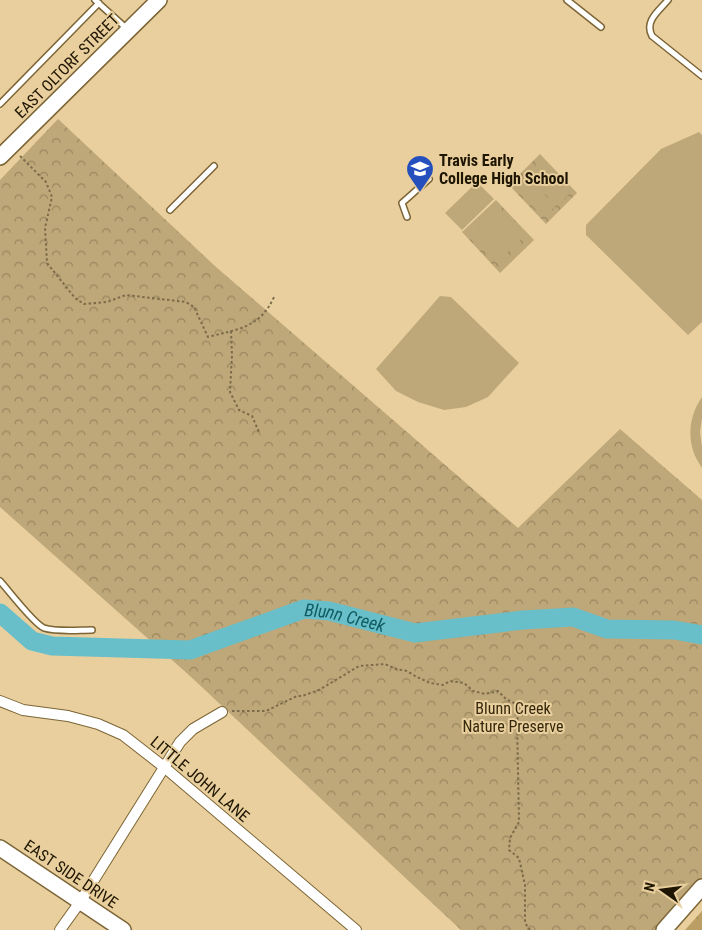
<svg xmlns="http://www.w3.org/2000/svg" width="702" height="930" font-family="'Roboto Condensed',sans-serif">
  <style>
    .forest { fill: url(#forest-crowns) }
    .park { fill: url(#park-crowns) }
    .garden { fill: #bea778 }
    .lines { fill: none; stroke-linecap: round; stroke-linejoin: round }
    .river { stroke: #69bfc9; stroke-width: 19 }
    .lane-casing { stroke: #7c6536; stroke-width: 8 }
    .street-casing { stroke: #7c6536; stroke-width: 12 }
    .secondary-casing { stroke: #7c6536; stroke-width: 18 }
    .path { stroke: #7c6b4b; stroke-width: 2; stroke-dasharray: 2.5 2.5; stroke-linecap: butt }
    .lane { stroke: #fff; stroke-width: 5 }
    .street { stroke: #fff; stroke-width: 10 }
    .secondary { stroke: #fff; stroke-width: 15 }
    .labels { text-anchor: middle; dominant-baseline: central; stroke-width: 4; stroke-linejoin: round; paint-order: stroke }
    .street-label { font-size: 16px; fill: #1e1503; stroke: #e9cf9d }
    .poi-label { font-size: 16px; font-weight: bold; fill: #1e1503; stroke: #e9cf9d; text-anchor: start }
    .park-label { font-size: 16px; fill: #34270b; stroke: #e9cf9d }
    .water-label { font-size: 18px; font-style: italic; fill: #105c62; stroke: #e9cf9d }
  </style>
  <defs>
    <pattern id="forest-crowns" width="20" height="18" patternUnits="userSpaceOnUse" patternTransform="scale(1.25)"><rect width="20" height="18" fill="#bb9e63"/><path d="M2 6a3 3 0 1 1 6 0M12 15a3 3 0 1 1 6 0" fill="none" stroke="#97804f"/></pattern>
    <pattern id="park-crowns" width="20" height="18" patternUnits="userSpaceOnUse" patternTransform="scale(1.25)"><rect width="20" height="18" fill="#bea778"/><path d="M2 6a3 3 0 1 1 6 0M12 15a3 3 0 1 1 6 0" fill="none" stroke="#9a8760"/></pattern>
  </defs>
  <rect width="100%" height="100%" fill="#e9cf9d"/>
  <path class="forest" d="M702 911V930H685Z"/>
  <path class="park" d="M58 119 216 267 518 528 620 429 702 500V878L657 930H461L190 676 0 507V180Z
    M540 154 577 193 546 224 509 185Z
    M496 200 534 240 500 273 462 232Z"/>
  <path class="garden" d="M699 132 702 135V322L688 335 586 235V225L661 149Z
    M546 165 572 191 560 203 534 176Z
    M530 180 556 206 544 217 518 192Z
    M477 182 494 199 462 230 445 213Z
    M500 209 525 236 512 248 487 221Z
    M484 224 509 251 496 263 471 236Z
    M440 296 451 297 519 363 488 397 466 407 444 410 418 402 396 391 376 369Z
    M702 397V418L700 432 702 447V468C686 446 687 419 702 397Z"/>
  <g class="lines">
    <path class="river" id="s1" d="M0 613 32 641 52 646 190 650 304 609 329 611 415 633 523 620 573 617 607 629 674 630 702 635"/>
    <defs>
      <path id="lane" d="M95 0 126 28
        M567 0 601 27
        M668 0C659 11 644 21 652 36L702 76
        M0 104 99 3
        M170 210 214 166
        M407 217 402 203 429 179
        M0 581C9 591 34 624 44 628 56 632 78 630 92 630"/>
      <path id="street" d="M0 701 23 710 68 716 98 724 123 735 164 767 356 930
        M60 930 80 902 180 742 193 729 222 712"/>
      <path id="secondary" d="M0 157 159 0
        M0 848 123 930
        M664 930 702 887"/>
    </defs>
    <use href="#lane" class="lane-casing"/>
    <use href="#street" class="street-casing"/>
    <use href="#secondary" class="secondary-casing"/>
    <path class="path" d="M20 156 46 182 52 197 45 228 47 263 75 298 84 304 107 302 126 295 186 302 194 307 208 337C238 329 260 328 274 297
      M231 331 232 355 230 392 239 410 252 416 259 432
      M232 711H266L297 696H302L319 690 359 666 385 664 396 669 407 671 415 676 430 683 443 685 450 681 464 683 473 691 485 694 498 691 506 699 520 706 517 721 519 822 510 838 509 850 519 858 525 885V923L530 930"/>
    <use href="#lane" class="lane"/>
    <use href="#street" class="street"/>
    <use href="#secondary" class="secondary"/>
  </g>
  <defs>
    <symbol id="school-pin" viewBox="-11 -11 22 30"><path d="M0 17L-7.5 6A9.5 9.5 0 1 1 7.5 6Z" fill="#254fbd" stroke="#e9cf9d"/><path d="M0-5L7-2L0 1L-7-2ZM-4 1L0 2.5L4 1V4Q0 6-4 4Z" fill="#fff"/></symbol>
  </defs>
  <g fill-rule="evenodd">
    <use href="#school-pin" x="404" y="153" width="32" height="43"/>
  </g>
  <g class="labels">
    <g class="street-label">
      <text transform="translate(67 66) rotate(-45)">EAST OLTORF STREET</text>
      <text transform="translate(200 779) rotate(40)">LITTLE JOHN LANE</text>
      <text transform="translate(71 874) rotate(34)">EAST SIDE DRIVE</text>
    </g>
    <g class="poi-label">
      <text x="439" y="160">Travis Early<tspan x="439" dy="18">College High School</tspan></text>
    </g>
    <g class="park-label">
      <text x="513" y="708">Blunn Creek<tspan x="513" dy="18">Nature Preserve</tspan></text>
    </g>
    <g class="water-label">
      <text stroke="none"><textPath href="#s1" startOffset="364">Blunn Creek</textPath></text>
    </g>
  </g>
  <g transform="translate(662 890) rotate(284)" stroke="#e9cf9d" stroke-width="4" paint-order="stroke">
  <path d="M0-4L9 19L0 12L-9 19Z" fill="#1e1503"/>
  <text y="-8" font-size="14" font-weight="bold" text-anchor="middle" fill="#1e1503">N</text>
  </g>
</svg>
